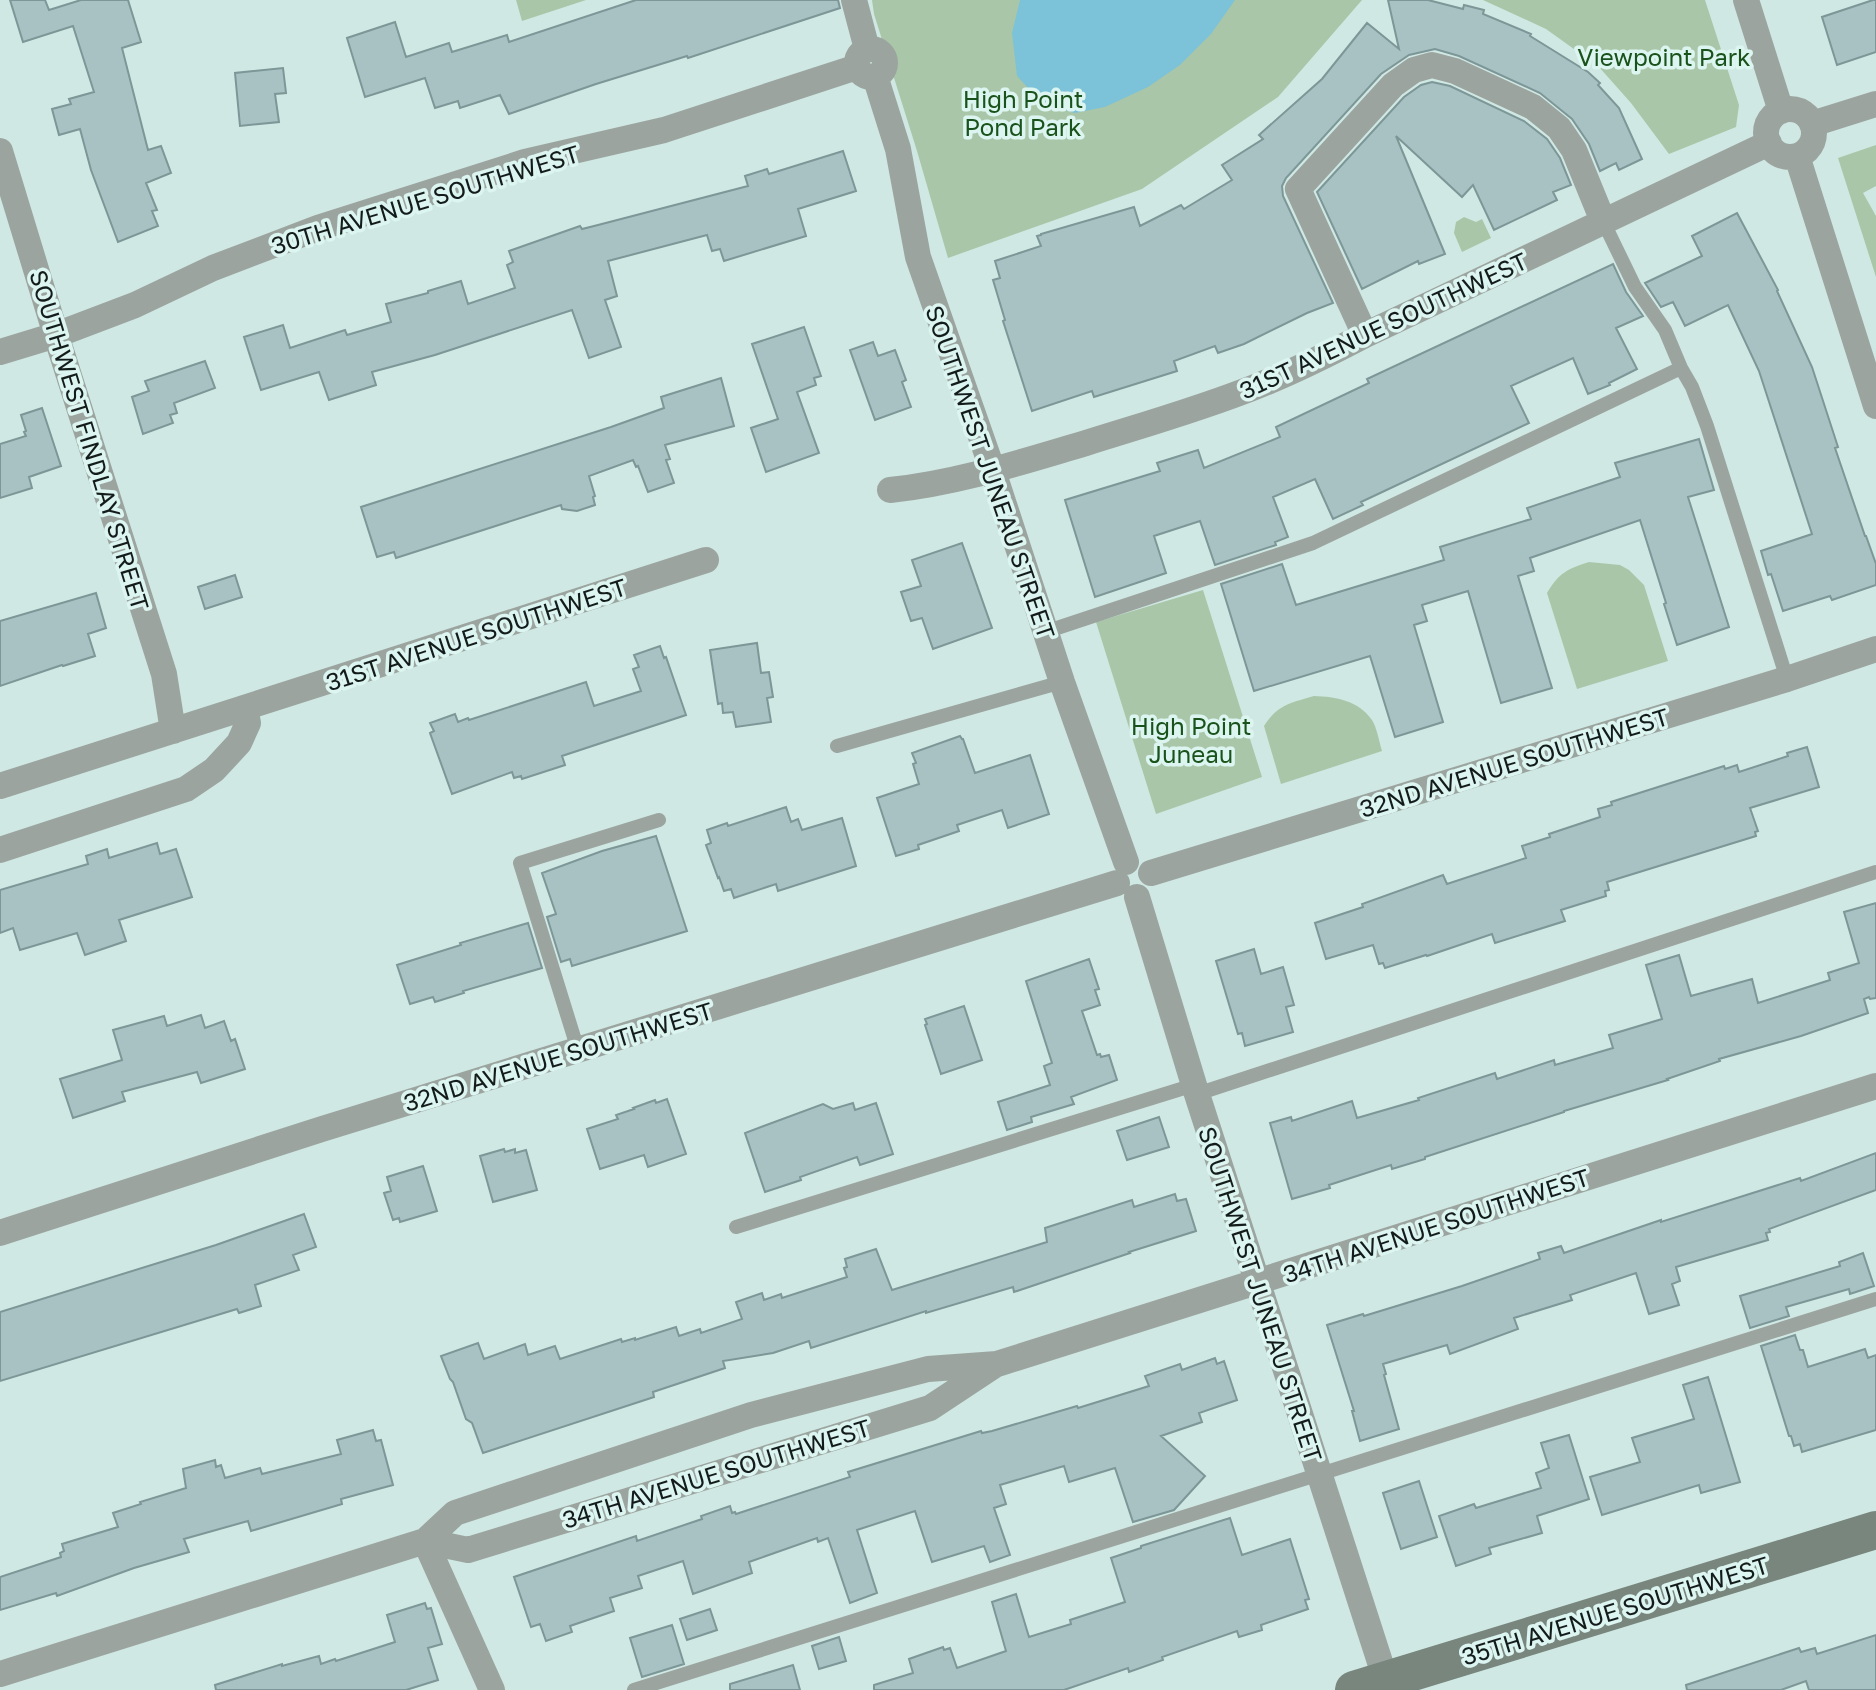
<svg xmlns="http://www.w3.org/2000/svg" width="1876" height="1690" font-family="'Golos Text',sans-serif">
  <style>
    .green { fill: #aac6a8 }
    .water { fill: #7cc2d8 }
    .building { fill: #a8c2c3; stroke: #7d9697; stroke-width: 2 }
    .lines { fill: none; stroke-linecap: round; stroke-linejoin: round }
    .lane { stroke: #9ba49f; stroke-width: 14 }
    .street { stroke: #9ba49f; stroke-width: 26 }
    .secondary { stroke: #78867e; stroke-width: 38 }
    .labels { text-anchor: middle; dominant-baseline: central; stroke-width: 7; stroke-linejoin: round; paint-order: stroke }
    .park-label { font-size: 24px; fill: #19521a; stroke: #dcf5f0 }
    .street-label { font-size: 24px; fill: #131c1a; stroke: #dcf5f0 }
  </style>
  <rect width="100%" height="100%" fill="#cfe8e3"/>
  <path class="green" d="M516 0H586L522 21Z
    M872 0H1362L1278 97 1142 189 948 258 917 151 874 14Z
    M1483 0H1705L1739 105 1736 127 1669 154 1631 103 1599 67 1546 29Z
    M1876 145V186L1863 193 1876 216V277L1838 158Z
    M1464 217 1476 222 1482 219 1491 238 1462 252 1454 233 1456 222Z
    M1589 562 1620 565 1629 570 1644 585 1668 661 1577 689 1547 593C1559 573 1567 569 1589 562Z
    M1203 590 1262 777 1156 814 1096 622Z
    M1314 696C1336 697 1358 700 1372 720 1377 728 1379 741 1382 751L1281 784 1264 726C1278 704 1291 703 1314 696Z"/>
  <path class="water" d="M1020 0H1235L1211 34 1180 65 1148 87 1105 107 1075 113 1042 103 1017 76 1012 33Z"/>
  <path class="building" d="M10 0H45L49 10 81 0H128L141 42 122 48 148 150 161 146 171 173 146 183 157 210 152 211 158 226 118 242 91 170 80 129 59 135 52 109 71 104 69 99 94 92 73 26 23 42Z
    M636 0H838L840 8 688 58 687 56 596 84 509 114 500 95 460 108 458 101 435 108 425 78 365 97 347 38 395 22 406 57 449 43 452 52 507 35 509 42Z
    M1388 0H1428L1463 9 1464 5 1484 10 1483 14 1531 34 1530 36 1588 72 1600 83 1598 85 1619 108 1642 159 1619 170 1616 163 1600 171 1589 144 1572 119 1540 93 1459 56 1435 49 1409 55 1381 74 1286 178 1282 186 1283 196 1333 303 1307 313 1244 344 1218 353 1215 346 1174 361 1177 371 1094 397 1092 391 1032 411 1003 321 1005 320 993 280 1000 278 995 261 1041 246 1037 236 1041 235V234L1134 207 1140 226 1181 205 1184 209 1232 180 1222 165 1263 139 1259 135 1322 79 1367 23 1399 49Z
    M1873 0H1876V52L1837 65 1822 17Z
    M283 68 286 93 275 94 279 122 240 126 235 73Z
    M1432 82 1450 86 1524 121 1547 139 1560 158 1571 185 1553 192 1557 200 1494 230 1473 185 1462 197 1396 136 1445 254 1419 264 1418 261 1362 289 1317 192 1404 97 1421 85Z
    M843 151 856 191 798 209 806 236 724 261 720 249 712 251 707 235 608 261 617 296 605 300 621 347 589 358 572 310 435 355 372 372 376 385 329 400 319 372 261 390 244 337 283 325 290 348 345 330 347 335 391 322 386 304 428 293V291L461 281 468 304 515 288 507 265 513 262 509 251 580 226 582 229 598 225 748 186 745 176 767 169 769 174Z
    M1737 213 1778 290 1777 291 1812 367 1838 447 1835 448 1865 536H1866L1876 564V585L1832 600 1830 596 1783 611 1771 574 1768 575 1761 551 1812 534 1759 371 1728 305 1685 326 1673 302 1661 307 1645 283 1702 256 1692 236Z
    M1613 264 1626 292 1643 316 1616 328 1637 369 1609 383 1610 385 1588 394 1573 358 1511 386 1529 423 1361 502 1363 505 1333 519 1315 479 1273 497 1288 537 1275 542 1276 545 1215 565 1200 521 1154 536 1166 573 1095 597 1065 500 1160 471 1157 463 1198 450 1204 468 1280 437 1276 427 1369 383 1367 379Z
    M804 327 821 376 814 378 816 385 797 392 819 453 766 472 751 428 778 419 752 344Z
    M873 342 878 356 895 350 906 380 902 382 911 407 875 420 850 350Z
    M205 361 215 388 174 403 177 413 170 415 173 423 143 434 132 397 149 391 145 381Z
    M721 378 734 426 665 445 670 459 666 460 674 483 648 492 638 466 636 467 633 460 589 476 595 496 593 497 595 505 577 511 562 509 561 505 396 558 394 552 377 557 361 507 611 427 664 408 661 397Z
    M42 408 61 466 29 477 32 488 0 498V444L26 436 24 432 26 431 21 415Z
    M1699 439 1714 490 1688 497 1729 627 1677 645 1664 604 1666 603 1640 520 1530 558 1534 571 1518 576 1552 688 1501 703 1468 591 1422 605 1427 621 1414 625 1443 722 1395 737 1370 656 1254 691 1221 584 1282 564 1296 605 1444 560 1440 547 1531 519 1527 508 1620 477 1615 463Z
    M962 543 992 628 933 649 922 618 911 621 901 592 921 586 912 560Z
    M235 575 242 597 205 609 198 587Z
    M96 593 106 628 88 634 95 656 63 666 62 665 0 686V621Z
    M757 643 761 673 769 672 773 697 767 698 771 722 736 727 733 712 723 713 722 703 718 704 710 650Z
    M660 646 664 658 666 657 686 715 562 756 565 765 522 779 521 776 514 778 512 772 452 794 430 733 434 731 430 723 455 714 458 722 468 718 469 720 586 682 594 706 641 691 633 669 639 667 634 655Z
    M960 736 962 739H963L975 773 1030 755 1049 814 1008 828 1002 810 957 825 959 831 918 845 919 849 896 856 877 798 919 784 913 764 916 763 912 753Z
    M1807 747 1819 787 1750 808 1758 831 1755 832 1756 836 1607 882 1609 890 1605 891 1606 896 1561 910 1565 921 1495 943 1492 934 1427 956 1426 955 1385 968 1383 963 1379 964 1373 945 1326 959 1315 923 1363 907 1362 904 1443 875 1447 884 1526 858 1522 846 1550 837 1549 834 1600 817 1598 809 1612 805 1611 802 1724 766 1725 769 1737 765 1739 772 1788 756 1787 753Z
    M786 807 791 822 798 819 802 830 842 818 856 866 778 891 776 884 734 898 731 889 724 891 719 877 718 878 706 845 711 843 707 830 727 823 728 826Z
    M656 836 687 931 572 966 570 959 561 962 547 917 556 914 542 873 602 851Z
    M157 843 160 854 176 849 192 897 119 920 126 941 85 955 77 933 20 950 13 928 0 933V890L88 864 86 856 107 849 109 858Z
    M1876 903V998L1870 999 1869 997 1864 999 1868 1013 1801 1036 1719 1059 1720 1061 1667 1079 1668 1080 1564 1111V1112L1425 1157V1159L1392 1169 1391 1165 1329 1185 1330 1188 1292 1199 1270 1123 1291 1117 1292 1121 1352 1101 1357 1118 1419 1100 1418 1098 1495 1073 1497 1079 1554 1060 1555 1065 1613 1048 1609 1035 1662 1019 1646 965 1679 955 1691 996 1752 979 1758 1003 1830 980 1828 973 1859 963 1844 912Z
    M528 923 542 968 463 991 464 993 435 1002 433 997 410 1004 397 965 461 945 460 943Z
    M1254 949 1261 974 1283 967 1294 1005 1286 1007 1293 1032 1245 1046 1242 1033 1238 1034 1216 961Z
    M1089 959 1099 989 1095 990 1100 1005 1082 1011 1097 1055 1100 1054 1101 1057 1109 1055 1117 1080 1071 1097 1074 1104 1031 1117 1032 1122 1007 1130 998 1102 1050 1085 1044 1066 1052 1063 1026 981Z
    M964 1006 982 1060 941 1074 925 1025 927 1024 925 1019Z
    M201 1015 205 1028 224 1021 231 1041 235 1039 245 1069 201 1083 197 1072 122 1092 125 1101 73 1118 60 1079 122 1060 113 1030 164 1016 167 1026Z
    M667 1099 686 1154 648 1167 644 1155 600 1169 587 1129 618 1119 616 1115 634 1109 633 1108 655 1100 656 1103Z
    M853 1103 855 1110 876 1103 893 1154 860 1165 857 1157 800 1177 801 1180 765 1192 745 1133 823 1104 833 1109Z
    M1159 1117 1169 1147 1127 1160 1117 1131Z
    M504 1149 505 1152 515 1149V1153L526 1150 537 1190 493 1202 480 1156Z
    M1876 1153V1190L1769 1229 1770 1232 1766 1233 1768 1240 1676 1267 1680 1281 1672 1284 1679 1305 1649 1314 1636 1273 1570 1295 1572 1300 1514 1318 1518 1329 1450 1354 1447 1345 1383 1364 1386 1374 1384 1375 1399 1429 1360 1441 1352 1411H1354L1327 1325 1363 1314 1364 1316 1462 1286 1540 1259 1538 1253 1561 1246 1564 1253 1661 1220V1222L1800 1178 1801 1181Z
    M423 1166 437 1211 400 1222 399 1218 393 1220 384 1193 391 1191 387 1177Z
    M1175 1194 1177 1201 1186 1199 1196 1231 1129 1252 1130 1253 1014 1292 1013 1287 926 1313V1311L811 1348 809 1341 773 1353 723 1361 725 1368 653 1392 654 1397 483 1453 472 1423 466 1419 453 1382 450 1379 441 1356 478 1343 484 1359 525 1344 528 1355 555 1346 560 1359 621 1339 622 1342 635 1338V1340L676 1327 679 1336 700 1329 701 1333 742 1319 736 1302 762 1293 764 1300 781 1294 782 1298 847 1277 844 1268 847 1267 845 1259 876 1249 892 1290 1047 1242 1045 1228 1132 1200 1134 1207Z
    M304 1214 316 1247 293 1255 299 1270 255 1285 261 1306 239 1313 237 1309 0 1381V1312L216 1245Z
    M1863 1253 1874 1286 1850 1294 1849 1289 1786 1307 1789 1316 1750 1328 1740 1296 1840 1266 1839 1262Z
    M1795 1335 1800 1350H1803L1808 1367 1865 1349 1868 1358 1876 1355V1430L1802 1452 1800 1444 1794 1446 1791 1436H1789L1761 1346Z
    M1215 1358 1217 1364 1224 1361 1237 1400 1199 1413 1202 1422 1161 1436 1205 1476 1174 1510 1133 1522 1115 1468 1069 1482 1064 1466 1000 1485 1006 1504 994 1508 1010 1555 990 1562 984 1546 932 1562 915 1511 857 1530 877 1593 850 1603 828 1538 818 1542 817 1538 749 1562 752 1573 693 1594 683 1561 638 1576 642 1588 610 1598 614 1611 570 1626 572 1632 546 1641 540 1624 531 1627 514 1577 636 1536 637 1541 702 1519 701 1516 730 1506 732 1513 735 1512 736 1514 850 1477 848 1472 981 1431 982 1433 992 1431 1077 1406 1078 1408 1149 1386 1145 1376 1180 1364 1182 1370Z
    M1708 1377 1740 1482 1701 1493 1699 1485 1602 1515 1590 1477 1640 1462 1632 1438 1694 1419 1683 1385Z
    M373 1430 376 1441 381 1440 393 1485 341 1499 342 1504 251 1531 248 1521 184 1539 189 1552 134 1568 57 1596 56 1593 0 1610V1577L61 1557 60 1553 64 1551 62 1544 118 1527 113 1513 141 1504 140 1502 186 1488 183 1469 215 1460 216 1467 221 1465 225 1478 260 1468 262 1474 341 1454 337 1440Z
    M1569 1435 1589 1499 1537 1516 1542 1533 1489 1548 1491 1554 1456 1566 1439 1516 1474 1504 1476 1508 1541 1488 1536 1473 1549 1468 1541 1443Z
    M1419 1481 1437 1537 1401 1549 1383 1493Z
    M1230 1518 1242 1555 1290 1539 1309 1599 1305 1600 1308 1609 1261 1625 1262 1630 1239 1637 1237 1631 1162 1657 1163 1660 1129 1672 1128 1668 1064 1690H874V1685L913 1673 909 1659 943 1647 944 1650 950 1648 957 1668 1006 1651 992 1602 1016 1594 1029 1637 1071 1624 1070 1620 1125 1602 1111 1558 1141 1548V1546Z
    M425 1603 427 1609 431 1608 442 1644 428 1648 438 1680 406 1690H216L215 1685 282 1664V1666L319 1656 321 1664 335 1659 336 1661 395 1642 387 1615Z
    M710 1609 717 1630 687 1640 680 1619Z
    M672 1625 684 1664 642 1677 630 1638Z
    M1876 1635V1690H1809L1806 1681 1781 1690H1687L1686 1685 1799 1648 1801 1652 1815 1648 1817 1654Z
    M839 1637 846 1661 819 1669 812 1646Z
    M793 1665 800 1690H730V1684Z"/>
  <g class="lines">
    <path class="lane" d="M1603 221 1635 287 1665 330 1681 368 1692 387 1707 426 1787 679
      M1045 632 1313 543 1681 368
      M837 746 1062 682
      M578 1050 520 863 659 820
      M1197 1094 1876 872
      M736 1227 1194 1085
      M634 1690 1876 1299"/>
    <path class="street" d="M854 0 867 49
      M1746 0 1781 111
      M857 63a14 14 0 1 1 28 0a14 14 0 1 1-28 0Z
      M875 76 898 149 918 257 993 471 1062 682 1126 862
      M1766 133a24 24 0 1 1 48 0a24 24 0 1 1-48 0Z
      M1812 124 1876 104
      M0 151 56 335 164 674 173 731
      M1797 156 1876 406
      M1365 335 1298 189 1393 85 1414 70 1432 65 1455 71 1533 107 1559 128 1574 150 1603 221
      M0 352 56 335 135 305 213 268 318 228 525 162 664 130 857 67
      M890 490C957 483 1021 462 1086 443 1143 425 1200 409 1255 387 1293 372 1329 354 1365 335L1769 143
      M0 786 706 560
      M0 850 186 789 214 770 239 743 248 723 245 708
      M1151 873 1787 679 1876 649
      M1137 897 1194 1085 1389 1690
      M0 1233 322 1129 1117 883
      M425 1541 468 1550 930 1408 995 1365
      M425 1541 492 1690
      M0 1674 425 1541 455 1513 751 1415 928 1369 997 1364 1876 1086"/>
    <path class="secondary" d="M1354 1690 1876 1530"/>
  </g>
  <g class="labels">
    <g class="park-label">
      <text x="1664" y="56">Viewpoint Park</text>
      <text x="1023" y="98">High Point<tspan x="1023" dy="28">Pond Park</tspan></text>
      <text x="1191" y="725">High Point<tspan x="1191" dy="28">Juneau</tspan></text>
    </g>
    <g class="street-label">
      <text transform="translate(425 199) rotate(-17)">30TH AVENUE SOUTHWEST</text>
      <text transform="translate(1383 325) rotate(-25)">31ST AVENUE SOUTHWEST</text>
      <text transform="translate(90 440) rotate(73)">SOUTHWEST FINDLAY STREET</text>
      <text transform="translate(991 472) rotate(71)">SOUTHWEST JUNEAU STREET</text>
      <text transform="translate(476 634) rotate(-18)">31ST AVENUE SOUTHWEST</text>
      <text transform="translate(1514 762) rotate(-17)">32ND AVENUE SOUTHWEST</text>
      <text transform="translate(558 1056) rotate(-17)">32ND AVENUE SOUTHWEST</text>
      <text transform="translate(1436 1225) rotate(-18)">34TH AVENUE SOUTHWEST</text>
      <text transform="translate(1261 1294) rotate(72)">SOUTHWEST JUNEAU STREET</text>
      <text transform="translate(716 1473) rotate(-17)">34TH AVENUE SOUTHWEST</text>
      <text transform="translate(1615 1610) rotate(-17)">35TH AVENUE SOUTHWEST</text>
    </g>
  </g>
</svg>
